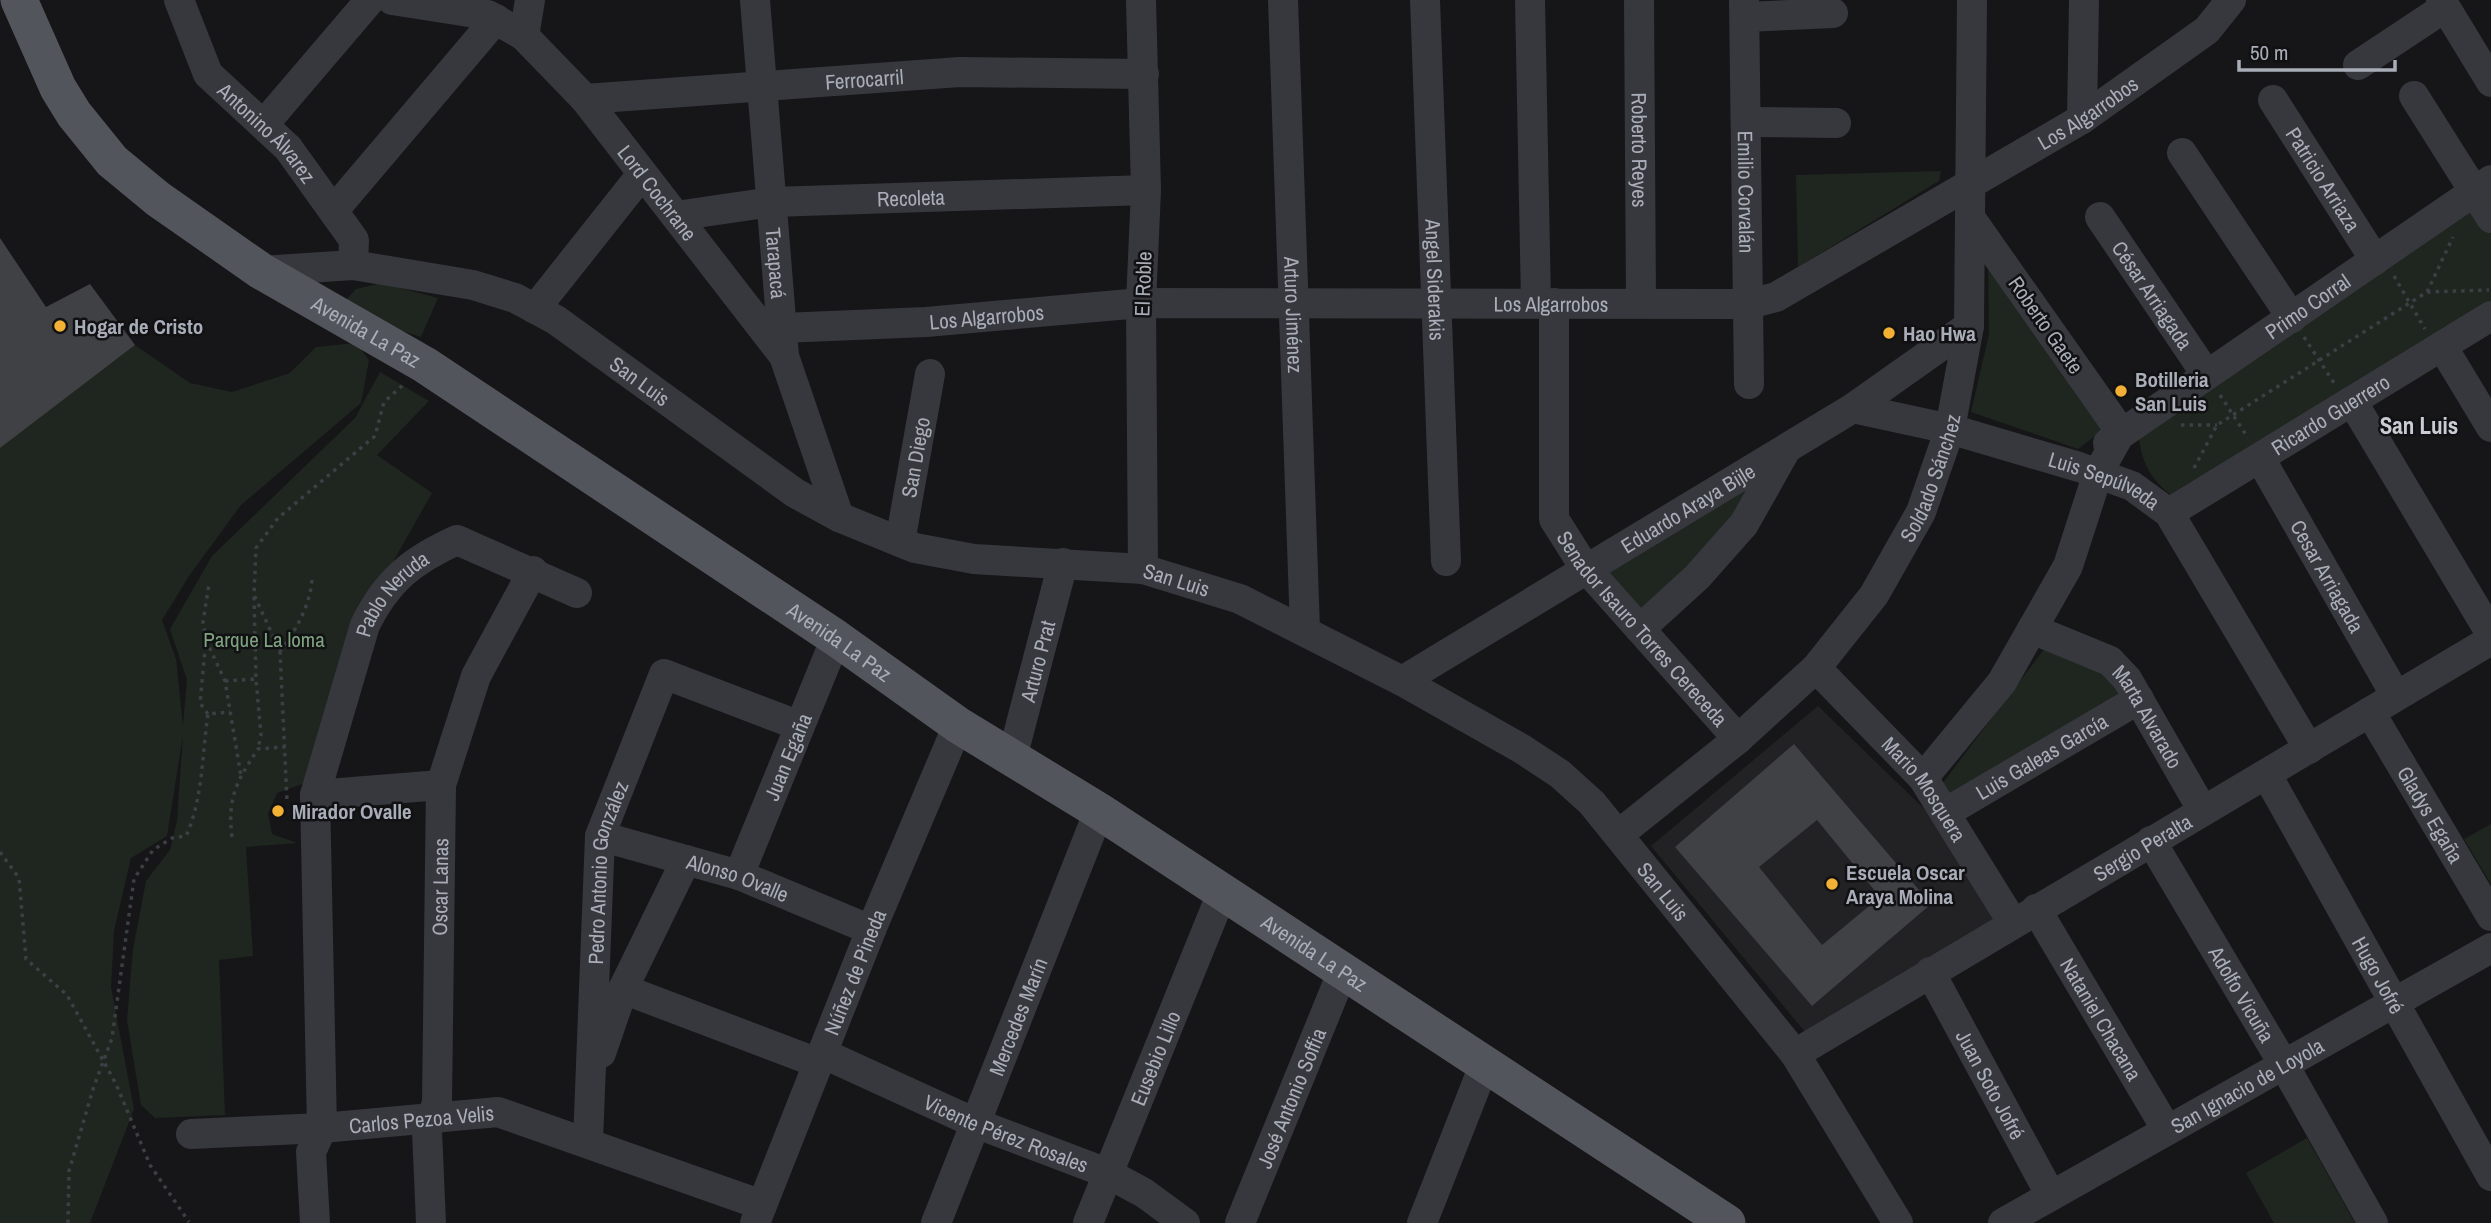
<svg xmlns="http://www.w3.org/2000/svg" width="2491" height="1223" font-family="'Archivo Narrow',sans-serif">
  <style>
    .built { fill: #222225 }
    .green { fill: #1e261f }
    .building { fill: #404145; fill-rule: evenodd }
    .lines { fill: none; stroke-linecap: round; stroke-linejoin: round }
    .path { stroke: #3d3f44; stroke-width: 3.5; stroke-dasharray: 3.5 5; stroke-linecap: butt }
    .minor { stroke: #37383d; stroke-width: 30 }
    .major { stroke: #53555c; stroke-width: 37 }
    .poi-dot { fill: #f2b134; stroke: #111113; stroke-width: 2.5 }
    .labels { text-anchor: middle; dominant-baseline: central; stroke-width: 5; stroke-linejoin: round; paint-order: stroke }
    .street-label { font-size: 21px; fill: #a8adb8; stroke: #111113 }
    .poi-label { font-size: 21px; font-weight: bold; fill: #a8adb8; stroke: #111113; text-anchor: start }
    .park-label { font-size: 21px; fill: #7fa381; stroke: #111113 }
    .neighbourhood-label { font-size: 23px; font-weight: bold; fill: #c9ccd4; stroke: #111113 }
  </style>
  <rect width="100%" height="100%" fill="#161618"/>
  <path class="built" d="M1818 706 1948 832 2005 921 1810 1038 1651 846Z"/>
  <path class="green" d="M1941 171 1939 181 1798 267 1796 175Z
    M2476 204 2491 229V305L2171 495C2151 479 2141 462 2139 437Z
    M1988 253 2107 427 2078 449 1971 412 1989 334Z
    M382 283 438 298 421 337 385 325 343 303 356 289Z
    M356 343 369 360 361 403 241 505 189 576 162 620 176 659 183 725 187 680 170 629 212 556 355 418 380 372 429 401 377 455 432 493 359 622 305 783 277 793 268 814 272 834 297 843 246 847 253 956 219 960 225 1115 155 1118 141 1105 127 1020 133 949 146 881 170 850 177 821 183 735 167 836 131 858 114 931 111 987 134 1109 90 1223H0V447L135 345 190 383 232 392 290 373 316 347Z
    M1767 469 1726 529 1642 618 1605 574Z
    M2048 644 2112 673 2126 698 1952 799 1942 784Z
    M2491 824V884L2464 839Z
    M2307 1138 2355 1223H2274L2246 1173Z"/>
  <path class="building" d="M0 238 46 307 90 284 135 345 0 448Z
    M1794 744 1931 904 1812 1006 1675 847ZM1817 820 1880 897 1822 945 1759 867Z"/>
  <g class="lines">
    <path class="path" d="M2394 276 2425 329
      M2427 292 2453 237
      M2304 337 2334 383
      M2220 395 2248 438
      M2181 425H2217
      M2194 468 2217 425 2427 292 2489 290
      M312 580C310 605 296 631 280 651L254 595 256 548 278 518 375 436 384 402 403 385
      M254 597 256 679
      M206 640 225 681 241 776
      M280 651 287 801
      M225 681 256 679 261 735 258 749
      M208 714 200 703 206 640 203 622 209 584
      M232 837C227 797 237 781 258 749L285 747
      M0 852 19 878 26 959 67 995 116 1084 150 1165 189 1222
      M68 1223 69 1171 93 1089 112 1038 134 879 153 850 172 838 186 836C203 799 202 754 208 714L230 712"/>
    <g class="minor">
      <path id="s1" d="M179 0 208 74 288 148 354 240 353 265"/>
      <path id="s2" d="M392 0 488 15 524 36 585 99 784 356"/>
      <path id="s3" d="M755 0 784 356 839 517"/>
      <path d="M1141 0 1146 190 1141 303 1143 569"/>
      <path id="s4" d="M1283 0 1305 630"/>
      <path id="s5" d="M1425 0 1446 561"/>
      <path d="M1530 0 1536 302"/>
      <path id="s6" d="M1639 0 1641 302"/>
      <path id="s7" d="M1744 0 1749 384"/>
      <path d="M2441 0 2491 82"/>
      <path d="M1745 17 1833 13"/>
      <path d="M524 36 530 0"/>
      <path d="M2358 65 2444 8"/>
      <path d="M2414 96 2491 218"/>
      <path id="s8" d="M585 99 960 72 1144 74"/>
      <path id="s9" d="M2273 100 2375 260"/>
      <path d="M2082 119 2084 0"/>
      <path d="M1747 122 1836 123"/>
      <path d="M265 123 370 0"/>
      <path d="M2182 153 2292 318"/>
      <path d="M334 210 496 19"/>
      <path id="s10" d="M676 216 772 202 1146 190"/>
      <path id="s11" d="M2100 217 2206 374"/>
      <path id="s12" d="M261 271 353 265 473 285 515 298 556 320 795 493 839 517 915 548 974 559 1143 569 1240 599 1402 681 1522 749 1560 774 1592 803 1795 1054 1898 1223"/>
      <path id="s13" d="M1554 303V519L1583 565 1738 739"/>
      <path d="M535 309 642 174"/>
      <path id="s14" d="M782 328 926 322 1141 303 1749 304 1776 297 2082 119 2207 30 2231 0"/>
      <path d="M2442 346 2491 427"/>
      <path d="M2352 401 2491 634"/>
      <path id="s15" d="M1853 408 1950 429 2079 467 2132 486 2169 513 2309 749"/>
      <path id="s16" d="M2108 443 2491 180"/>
      <path id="s17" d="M2260 458 2396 696"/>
      <path id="s18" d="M2169 513 2491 316"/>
      <path id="s19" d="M900 542 930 374"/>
      <path d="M1640 629 1697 577 1744 524 1784 453"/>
      <path id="s20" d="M2032 629 2110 661 2127 679 2203 811"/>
      <path id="s21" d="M1816 668 1923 778 2013 923"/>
      <path id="s22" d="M1402 681 1853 408 1969 326"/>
      <path id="s23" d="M2370 712 2491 916"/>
      <path id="s24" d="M1012 758 1063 563"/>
      <path id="s25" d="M2267 775 2491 1176"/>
      <path d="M1923 778 2002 682 2068 566 2098 473 2121 432 1971 219"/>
      <path d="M315 795 441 785"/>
      <path id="s26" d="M1945 813 2139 699"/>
      <path id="s27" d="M1618 835 1738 739 1816 668 1874 595 1921 512 1950 429 1969 326 1972 0"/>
      <path id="s28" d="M600 836 739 875 871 930"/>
      <path id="s29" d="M2151 841 2284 1065 2373 1223"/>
      <path id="s30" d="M739 875 836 638"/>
      <path id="s31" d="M2036 909 2167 1130"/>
      <path id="s32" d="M1930 972 2051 1196"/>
      <path d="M623 989 818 1063"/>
      <path d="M601 1053 623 989 686 860"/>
      <path id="s33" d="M822 1053 975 1123 1107 1173 1144 1193 1185 1223"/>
      <path id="s34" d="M1795 1054 2491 640"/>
      <path id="s35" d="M191 1134 322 1128 498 1112 762 1205"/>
      <path id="s36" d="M588 1141 600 836 664 674 800 726"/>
      <path id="s37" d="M315 1223 311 1152 322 1128 315 795 365 625C387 580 413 560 457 540L577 593"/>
      <path id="s38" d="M431 1223 427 1131 437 1103 441 785 476 676 533 571"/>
      <path id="s39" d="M755 1223 871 930 958 725"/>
      <path id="s40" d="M936 1223 1099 811"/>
      <path id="s41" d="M1088 1223 1222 893"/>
      <path id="s42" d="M1240 1223 1342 973"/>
      <path d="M1422 1223 1485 1063"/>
      <path id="s43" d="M2003 1223 2491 948"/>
    </g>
    <path class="major" id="s44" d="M19 0 58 88 74 114 112 161 158 199 261 271 425 365 836 638 958 725 1099 811 1727 1223"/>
  </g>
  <g class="poi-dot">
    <circle cx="60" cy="326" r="7"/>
    <circle cx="1889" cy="333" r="7"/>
    <circle cx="2121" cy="391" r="7"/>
    <circle cx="278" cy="811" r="7"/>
    <circle cx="1832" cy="884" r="7"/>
  </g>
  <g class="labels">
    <g class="street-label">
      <text stroke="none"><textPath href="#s8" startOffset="280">Ferrocarril</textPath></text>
      <text stroke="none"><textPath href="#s14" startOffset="1358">Los Algarrobos</textPath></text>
      <text stroke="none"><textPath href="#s1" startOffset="163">Antonino Álvarez</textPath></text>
      <text stroke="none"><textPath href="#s6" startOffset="150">Roberto Reyes</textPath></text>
      <text stroke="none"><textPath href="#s9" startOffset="94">Patricio Arriaza</textPath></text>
      <text stroke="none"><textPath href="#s7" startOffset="192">Emilio Corvalán</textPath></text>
      <text stroke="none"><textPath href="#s2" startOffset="345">Lord Cochrane</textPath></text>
      <text stroke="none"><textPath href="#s10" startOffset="236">Recoleta</textPath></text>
      <text stroke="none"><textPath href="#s3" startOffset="264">Tarapacá</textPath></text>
      <text stroke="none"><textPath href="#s5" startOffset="280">Angel Siderakis</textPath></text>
      <text transform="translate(1143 284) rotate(-88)">El Roble</text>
      <text stroke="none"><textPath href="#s11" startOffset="94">César Arriagada</textPath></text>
      <text stroke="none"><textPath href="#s14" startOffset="770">Los Algarrobos</textPath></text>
      <text stroke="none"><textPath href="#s16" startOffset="242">Primo Corral</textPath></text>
      <text stroke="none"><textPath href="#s4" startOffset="315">Arturo Jiménez</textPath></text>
      <text stroke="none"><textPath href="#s14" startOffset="205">Los Algarrobos</textPath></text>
      <text transform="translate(2046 325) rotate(55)">Roberto Gaete</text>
      <text stroke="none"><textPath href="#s44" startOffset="494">Avenida La Paz</textPath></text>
      <text stroke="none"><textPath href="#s12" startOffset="408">San Luis</textPath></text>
      <text stroke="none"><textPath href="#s18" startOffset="189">Ricardo Guerrero</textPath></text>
      <text stroke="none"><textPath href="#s19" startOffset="86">San Diego</textPath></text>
      <text stroke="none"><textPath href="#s27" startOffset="483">Soldado Sánchez</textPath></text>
      <text stroke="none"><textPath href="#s15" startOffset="262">Luis Sepúlveda</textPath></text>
      <text stroke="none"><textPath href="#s22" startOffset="334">Eduardo Araya Bijle</textPath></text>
      <text stroke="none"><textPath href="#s17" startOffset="136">Cesar Arriagada</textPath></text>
      <text stroke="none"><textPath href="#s12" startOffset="996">San Luis</textPath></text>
      <text stroke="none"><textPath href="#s37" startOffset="649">Pablo Neruda</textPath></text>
      <text stroke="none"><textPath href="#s13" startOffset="357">Senador Isauro Torres Cereceda</textPath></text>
      <text stroke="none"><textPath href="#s44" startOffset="1060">Avenida La Paz</textPath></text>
      <text stroke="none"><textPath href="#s24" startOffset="100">Arturo Prat</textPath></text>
      <text stroke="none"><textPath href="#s20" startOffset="152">Marta Alvarado</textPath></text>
      <text stroke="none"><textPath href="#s26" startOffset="112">Luis Galeas García</textPath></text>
      <text stroke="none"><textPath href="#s30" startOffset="128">Juan Egaña</textPath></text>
      <text stroke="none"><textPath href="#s21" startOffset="163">Mario Mosquera</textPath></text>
      <text stroke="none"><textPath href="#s23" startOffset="119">Gladys Egaña</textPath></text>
      <text stroke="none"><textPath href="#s34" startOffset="404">Sergio Peralta</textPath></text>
      <text stroke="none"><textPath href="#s36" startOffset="270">Pedro Antonio González</textPath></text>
      <text stroke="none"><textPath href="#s28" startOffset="144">Alonso Ovalle</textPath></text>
      <text stroke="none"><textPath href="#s38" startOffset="338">Oscar Lanas</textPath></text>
      <text stroke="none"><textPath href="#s12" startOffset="1584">San Luis</textPath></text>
      <text stroke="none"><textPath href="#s44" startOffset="1628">Avenida La Paz</textPath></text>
      <text stroke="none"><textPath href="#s39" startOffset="270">Núñez de Pineda</textPath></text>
      <text stroke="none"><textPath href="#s25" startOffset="229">Hugo Jofré</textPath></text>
      <text stroke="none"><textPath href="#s29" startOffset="178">Adolfo Vicuña</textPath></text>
      <text stroke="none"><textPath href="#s40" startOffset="222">Mercedes Marín</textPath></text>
      <text stroke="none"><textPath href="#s31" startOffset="128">Nataniel Chacana</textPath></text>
      <text stroke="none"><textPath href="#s41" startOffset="178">Eusebio Lillo</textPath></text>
      <text stroke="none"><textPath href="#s32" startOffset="128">Juan Soto Jofré</textPath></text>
      <text stroke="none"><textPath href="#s43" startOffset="280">San Ignacio de Loyola</textPath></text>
      <text stroke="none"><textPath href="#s42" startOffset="135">José Antonio Soffia</textPath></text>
      <text stroke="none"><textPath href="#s35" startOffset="231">Carlos Pezoa Velis</textPath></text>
      <text stroke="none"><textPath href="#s33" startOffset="201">Vicente Pérez Rosales</textPath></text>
    </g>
    <g class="poi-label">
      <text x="74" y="326">Hogar de Cristo</text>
      <text x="1903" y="333">Hao Hwa</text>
      <text x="2135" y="379">Botilleria<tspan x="2135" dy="24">San Luis</tspan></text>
      <text x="292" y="811">Mirador Ovalle</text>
      <text x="1846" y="872">Escuela Oscar<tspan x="1846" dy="24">Araya Molina</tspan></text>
    </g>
    <g class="park-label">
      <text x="264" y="639">Parque La loma</text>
    </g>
    <g class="neighbourhood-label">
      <text x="2419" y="425">San Luis</text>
    </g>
  </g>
  <path d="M2239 60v10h156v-10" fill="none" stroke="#a8adb8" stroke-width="3.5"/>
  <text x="2250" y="60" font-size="21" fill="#a8adb8" stroke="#111113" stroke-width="5" paint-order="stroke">50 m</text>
</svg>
